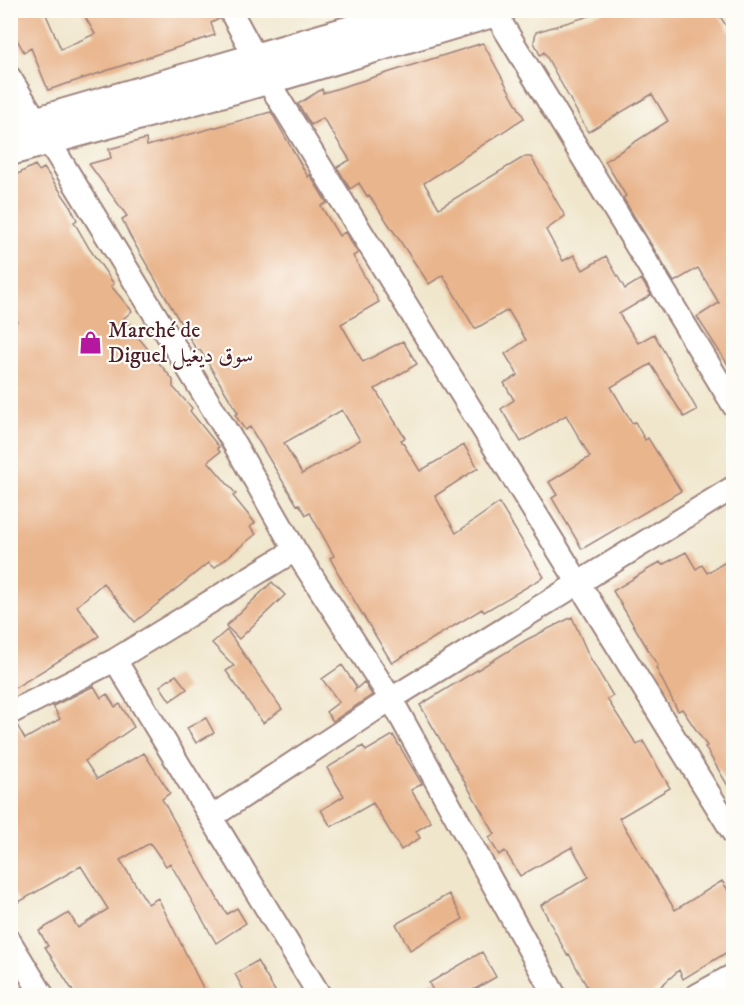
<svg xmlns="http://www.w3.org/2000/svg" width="744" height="1006" font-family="'IM FELL DW Pica',Amiri,serif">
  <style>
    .built { fill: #f7d0cb }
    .building { fill: #e9b58d; fill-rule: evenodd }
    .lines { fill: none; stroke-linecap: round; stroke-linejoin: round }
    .minor-casing { stroke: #9d827c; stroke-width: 26 }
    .tertiary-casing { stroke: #9d827c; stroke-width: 32 }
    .minor { stroke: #fff; stroke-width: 22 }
    .tertiary { stroke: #fff; stroke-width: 28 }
    .labels { text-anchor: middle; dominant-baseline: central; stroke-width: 4.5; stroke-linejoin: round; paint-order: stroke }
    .poi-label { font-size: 22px; fill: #4a1f2b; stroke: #fdfcf7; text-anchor: start }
  </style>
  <rect width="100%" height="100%" fill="#fdfcf7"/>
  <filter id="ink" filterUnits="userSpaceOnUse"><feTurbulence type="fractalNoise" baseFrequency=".0167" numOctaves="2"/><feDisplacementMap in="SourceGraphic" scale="12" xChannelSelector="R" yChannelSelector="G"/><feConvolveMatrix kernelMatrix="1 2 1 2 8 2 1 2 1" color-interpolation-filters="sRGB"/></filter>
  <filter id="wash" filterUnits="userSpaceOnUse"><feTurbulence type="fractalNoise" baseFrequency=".008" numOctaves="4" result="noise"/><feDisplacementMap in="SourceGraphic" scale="24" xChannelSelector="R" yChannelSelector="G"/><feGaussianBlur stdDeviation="1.35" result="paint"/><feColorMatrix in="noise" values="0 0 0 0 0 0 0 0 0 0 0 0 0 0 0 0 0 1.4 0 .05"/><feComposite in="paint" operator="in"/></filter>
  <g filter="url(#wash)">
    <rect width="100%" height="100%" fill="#f0e6cc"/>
    <path class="built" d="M11 932 47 995H11Z"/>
    <g id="blocks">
      <path class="building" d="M10 10H44L61 49 95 34 81 10H217L219 19 211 23 215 35 48 90 31 48 24 52 10 27Z
        M609 10H716L734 38V374L697 317 719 303 698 268 674 282 623 198 626 196 605 161 668 121 652 94 588 132 544 52 540 55 534 42 536 32Z
        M483 43 524 118 424 183 439 208 524 157H531L565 216 546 230 563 261 574 255 583 270 606 256 625 289 641 279 651 295 619 314 638 343 654 334 697 410 684 417 651 364 611 387 632 423 635 422 645 440 648 438 681 491 582 549 552 498 557 495 549 482 590 457 566 415 521 442 501 409 514 400 504 383 518 375 505 354 526 340 508 310 475 329 443 275 429 284 369 195 367 196 359 183 350 189 337 167 350 160 323 118 311 125 298 104 322 89 323 93Z
        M271 112 308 177 310 175 327 203 321 206 339 236 345 232 358 253 353 256 379 302 341 324 363 362 403 341 417 364 375 389 405 438 401 440 420 471 464 445 478 468 435 496 456 533 499 503 544 577 484 612 482 609 392 663 344 584 330 558 334 556 310 513 306 515 299 504 297 505 250 427 245 430 235 415 238 413 200 350 197 351 130 236 122 219 127 216 89 164 111 158 109 149 146 139 147 146ZM342 410 360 440 302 474 284 443Z
        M35 165 39 171 44 168 69 204 77 220 74 222 89 248 114 284 111 286 132 311 123 319 140 334 138 337 173 380V387L192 408 190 411 219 447 217 448 220 452 208 461 236 494 233 496 255 523 250 527 256 534 214 568 208 563 135 622 103 583 77 606 99 636 10 691V327L17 321 10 315V304L15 300 10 294V178Z
        M686 552 696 569 702 565 707 573 734 557V796L705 747 707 746 682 709 678 711 656 668 658 666 613 591 660 562 662 565Z
        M272 582 285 595 239 639 226 626Z
        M572 617 589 656 613 696 607 699 637 745 643 741 670 788 619 818 675 910 722 881 734 899V948L683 979 679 970 650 996H592L569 954 567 955 541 905 589 877 572 847 520 876 505 851 499 855 489 838 495 834 420 705 526 640Z
        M227 630 282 709 263 723 226 671 234 666 212 643Z
        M342 665 356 686 355 690 364 682 372 695 333 721 326 712 339 702 322 679Z
        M176 675 187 689 170 701 160 686Z
        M94 686 101 698 107 694 115 707 120 704 134 727 85 761 97 779 144 753 170 793 162 799 221 905 227 914 237 908 246 923 216 943 170 863 166 866 150 843 120 860 148 904 158 898 207 996H76L45 947 48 946 39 931 69 913 78 928 108 909 81 866 19 902 10 888V726L17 725 25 739 60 719 53 706Z
        M206 718 214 733 196 743 187 728Z
        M393 735 422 784 411 790 431 822 416 831 420 838 401 850 373 803 331 827 321 810 344 796 327 768 363 746 366 751Z
        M449 894 463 919 410 950 396 924Z
        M482 952 496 977 463 996H436L429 983Z
        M257 961 278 996H247L235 974Z"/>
    </g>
  </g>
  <g filter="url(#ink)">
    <use href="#blocks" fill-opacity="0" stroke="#9d827c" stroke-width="1.5"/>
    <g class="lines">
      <defs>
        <path id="minor" d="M230 10 257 60
          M495 13 734 406
          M10 78 235 445 295 550 391 699 555 996
          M267 80 734 834
          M115 660 320 996
          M10 713 115 660 295 550
          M213 816 391 699 734 487
          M10 942 43 996
          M696 996 734 975"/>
        <path id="tertiary" d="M10 129 420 10
          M10 151 267 80 502 10"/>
      </defs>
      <use href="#minor" class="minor-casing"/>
      <use href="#tertiary" class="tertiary-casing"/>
      <use href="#minor" class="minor"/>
      <use href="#tertiary" class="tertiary"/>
    </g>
  </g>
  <defs>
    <symbol id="shop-bare" viewBox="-9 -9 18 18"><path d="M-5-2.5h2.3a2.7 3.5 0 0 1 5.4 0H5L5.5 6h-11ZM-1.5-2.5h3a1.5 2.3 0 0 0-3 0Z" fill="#b5179e" stroke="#fdfcf7" stroke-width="2.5" paint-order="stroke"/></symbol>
  </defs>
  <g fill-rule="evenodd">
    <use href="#shop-bare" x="74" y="326" width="33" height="33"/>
  </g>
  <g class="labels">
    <g class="poi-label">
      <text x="108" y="330">Marché de<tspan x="108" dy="25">Diguel سوق ديغيل</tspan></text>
    </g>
  </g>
  <rect width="744" height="1006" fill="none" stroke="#fdfcf7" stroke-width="36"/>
</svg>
